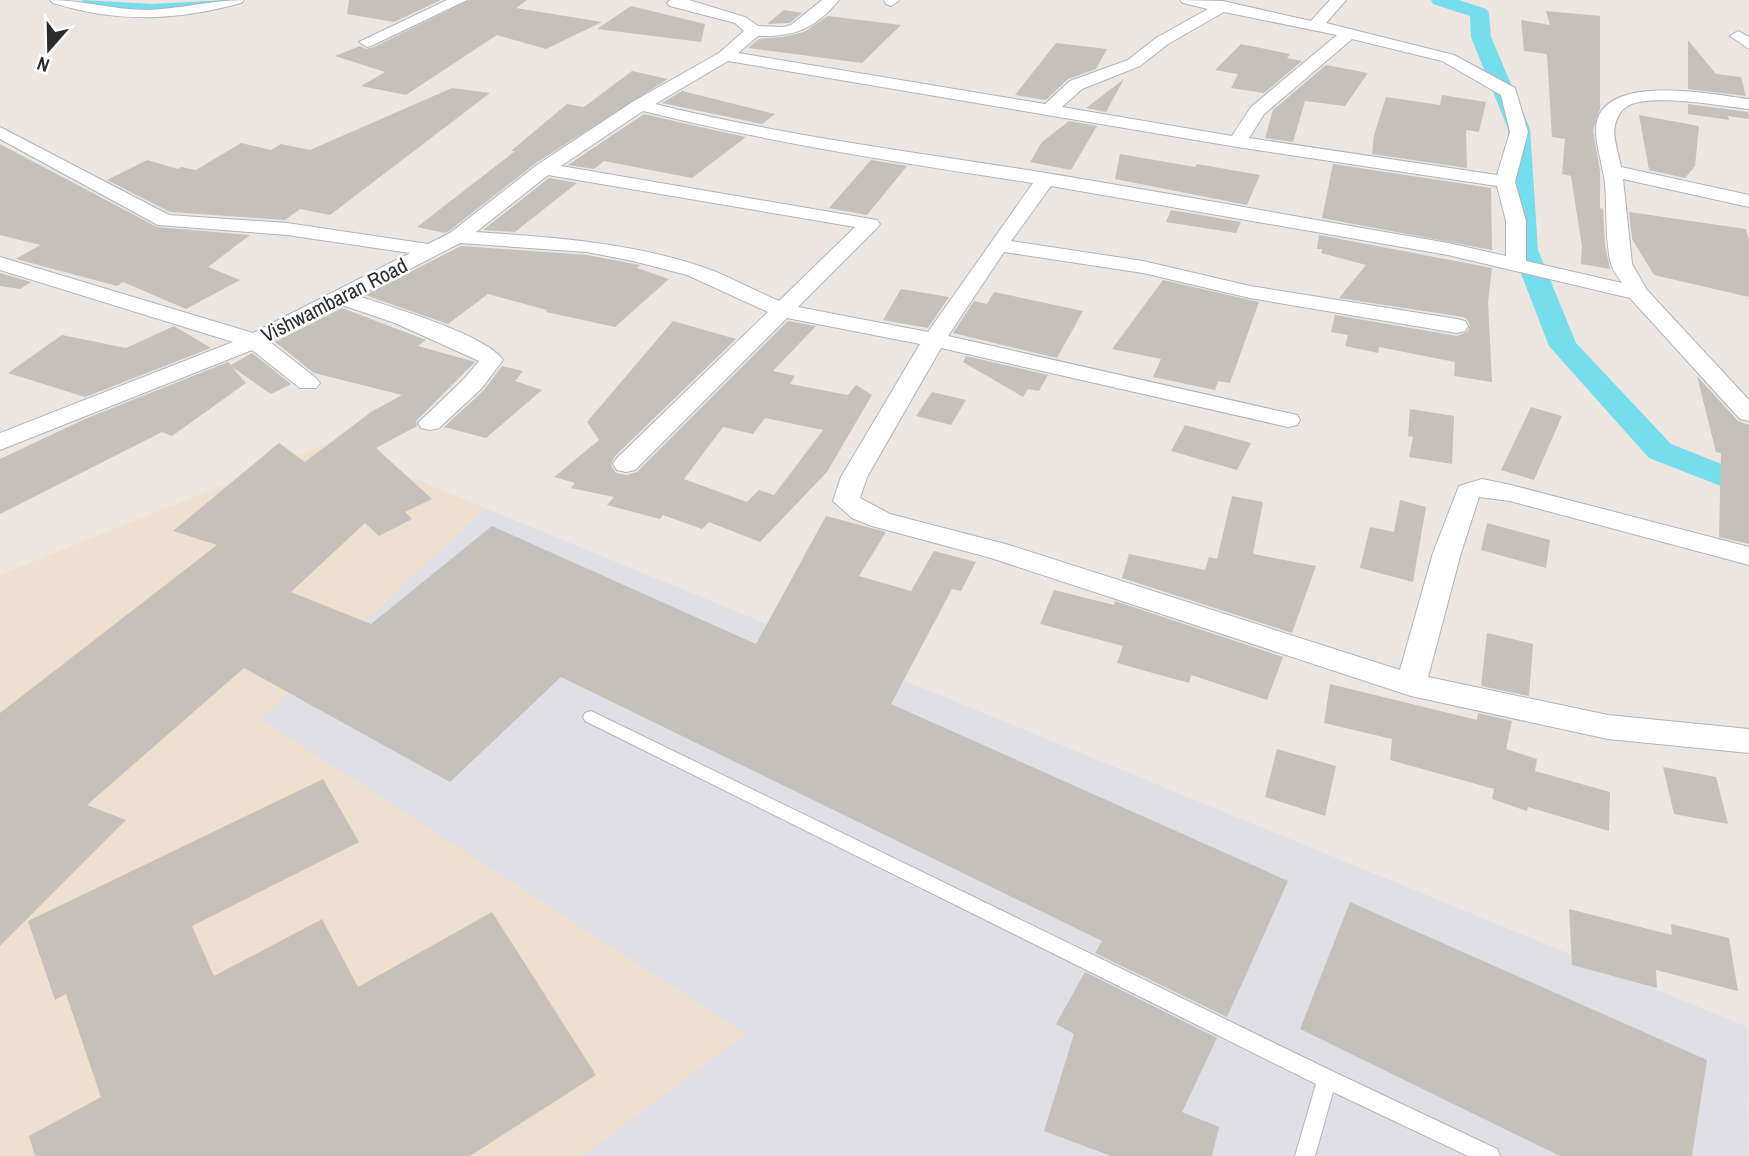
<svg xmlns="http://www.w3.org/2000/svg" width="1749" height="1156" font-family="'Archivo Narrow',sans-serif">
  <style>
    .industrial { fill: #e0dfe6 }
    .education { fill: #eedfcf }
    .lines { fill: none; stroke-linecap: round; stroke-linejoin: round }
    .canal { fill: #75ddec; fill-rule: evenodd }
    .building { fill: #c6c0ba; fill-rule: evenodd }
    .service-casing { stroke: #afb3bc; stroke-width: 2 }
    .minor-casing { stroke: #afb3bc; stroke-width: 2 }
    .service { fill: #fff; fill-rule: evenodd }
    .minor { fill: #fff; fill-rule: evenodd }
    .labels { text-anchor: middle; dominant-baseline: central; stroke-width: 5; stroke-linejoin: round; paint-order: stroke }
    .far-street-label { font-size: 21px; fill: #2c2c2c; stroke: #fff }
  </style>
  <rect width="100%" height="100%" fill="#ede5df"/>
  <path class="industrial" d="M485 508 1747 1027 1749 1156H582L745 1034 260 719Z"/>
  <path class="education" d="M328 443 485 508 260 719 745 1034 582 1156H0V575Z"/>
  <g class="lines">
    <path class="canal" d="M82 0 153 4 224 0 222 4C192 11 103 26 82 0Z
      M1431 0H1459L1486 9 1489 13 1491 37 1530 129 1538 250 1576 343 1671 444 1749 475V497L1649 458 1549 346 1512 250 1508 129 1471 37 1470 16 1433 4Z"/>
  </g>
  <path class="building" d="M349 0H441L394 22 347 14Z
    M469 0H527L516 8 602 22 546 49 497 35 406 95 361 86 385 72 335 56 360 46 366 49 374 47Z
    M631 6 705 24 701 42 597 29Z
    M784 10 802 13 790 23 767 24Z
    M1546 11 1600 16V109L1593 130 1600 171V208L1603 209 1605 245 1610 269 1581 264 1582 247 1571 176 1562 174 1565 139 1552 137 1547 54 1524 51 1521 20 1550 25Z
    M828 16 901 25 862 63 748 48 759 39 783 37 804 32Z
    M1688 40 1716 74 1741 77 1746 96 1688 89Z
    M1056 43 1107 49 1096 69 1068 79 1046 100 1015 95Z
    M1241 44 1290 54 1287 58 1302 61 1264 93 1231 88 1238 74 1215 70Z
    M1326 65 1368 73 1345 106 1305 101 1293 142 1265 138 1273 110Z
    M632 71 668 79 536 163 449 231 445 233 417 227 515 151H511L567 104 584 107Z
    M1124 79 1106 112 1086 108Z
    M452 88 490 93 330 215 300 209 285 220 170 212 107 180 147 160 178 169 181 167 196 170 241 143 271 150 281 144 310 150Z
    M682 91 775 114 762 124 662 103Z
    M1442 95 1486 102 1479 132 1466 130 1467 168 1372 154 1374 135 1386 97 1440 105Z
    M1688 104 1748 112 1749 119 1728 116 1729 120 1688 114Z
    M644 114 691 125 746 137 692 178 604 161 594 169 568 165Z
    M1639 115 1699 126 1695 166 1685 178 1649 170Z
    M1069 121 1097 126 1071 170 1030 162 1042 142Z
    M0 144 157 227 250 235 208 267 240 280 186 309 123 282 117 286 16 259 40 245 0 235Z
    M1120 154 1195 167 1197 164 1260 175 1247 205 1115 179Z
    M871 160 907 166 867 215 829 208Z
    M1333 164 1491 188 1492 250 1322 218Z
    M549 178 577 183 515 232 483 230Z
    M1171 210 1241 222 1236 233 1166 222Z
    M1629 212 1746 229 1749 241V297L1654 275 1632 239Z
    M1319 235 1492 268 1488 302 1492 382 1454 376 1455 362 1379 347 1378 353 1345 346 1348 335 1331 332 1335 315 1457 336 1467 332 1470 325 1466 318 1457 316 1339 298 1366 265 1321 253 1322 249H1317Z
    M461 246 587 255 640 265 637 268 669 279 615 327 546 312 547 310 488 294 448 324 365 295Z
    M0 273 31 282 20 289 0 286Z
    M1163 280 1259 302 1230 383 1218 381 1215 390 1153 377 1161 359 1112 349Z
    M901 289 949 297 928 328 883 320Z
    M994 292 1083 311 1057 358 953 333 974 301 987 304Z
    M342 308 426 340 418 346 475 362 416 421 417 426 376 448 432 499 405 512 412 519 379 536 365 523 291 592 371 624 492 526 756 644 826 516 886 532 859 576 911 591 934 551 976 562 961 591 952 589 891 704 1288 881 1227 1017 1095 953 1102 941 561 677 450 782 244 668 87 805 126 820 0 946V713L217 545 173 531 279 443 305 462 371 412 402 395 314 373 275 342Z
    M673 321 736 339 615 456 611 465 616 473 627 475 637 472 788 321 816 326 773 371 795 376 790 384 848 395 856 385 872 395 827 472 760 542 709 522 702 529 663 515 660 519 607 505 614 497 571 488 575 483 554 477 599 440 587 422ZM765 418 823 430 774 495 759 490 747 502 684 479 723 427 753 434Z
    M174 326 211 348 85 397 8 373 62 335 126 348Z
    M252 353 291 384 271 394 232 367 246 383 172 436 162 432 0 514V459L85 419 228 362 231 365Z
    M966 356 1048 375 1039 391 1028 389 1023 397 963 362Z
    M502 366 523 371 515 381 542 390 486 438 444 427 484 390Z
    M1697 376 1738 421 1749 425V544L1719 537 1721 453 1716 452Z
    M932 392 966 400 951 425 916 416Z
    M1531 407 1562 416 1534 480 1501 470Z
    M1410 409 1454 416 1452 464 1409 457 1413 437 1408 436Z
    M1185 425 1251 443 1237 470 1171 451Z
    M1232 496 1263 502 1253 554 1316 566 1292 633 1122 578 1129 554 1205 570 1209 557 1217 559Z
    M1400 500 1426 507 1413 582 1360 568 1370 527 1394 532Z
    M1487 523 1550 540 1546 568 1481 550Z
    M1054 590 1114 605 1115 601 1283 657 1267 700 1191 675 1189 683 1117 663 1123 646 1040 624Z
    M1487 633 1533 644 1529 696 1481 686Z
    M1330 684 1477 720 1478 713 1512 721 1506 749 1537 759 1535 771 1610 792 1609 831 1528 807 1527 811 1492 799 1494 789 1390 760 1392 739 1324 723Z
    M1277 749 1336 766 1325 816 1265 797Z
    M1663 767 1716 777 1728 824 1674 814Z
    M323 779 359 842 192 926 214 976 322 919 358 987 492 912 596 1075 470 1156H35L29 1136 101 1097 66 994 55 1000 28 921Z
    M1350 902 1707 1060 1692 1156H1560L1300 1029Z
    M1569 909 1672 935 1671 924 1729 938 1738 991 1656 970 1657 988 1572 965Z
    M1085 972 1217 1038 1182 1112 1219 1127 1212 1156H1111L1044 1131 1074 1034 1056 1024Z"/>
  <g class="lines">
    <defs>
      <path id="service" d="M591 711 1334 1072 1497 1149 1500 1156H1468L1333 1092 1315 1156H1295L1316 1084 585 721 583 717 585 713Z"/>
      <path id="minor" d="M50 0C83 0 114 10 147 10 180 9 211 0 244 0L241 3C176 21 117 23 53 3Z
        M447 0H467L373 45 367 47 359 42Z
        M670 0H689L745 17 758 26 783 27 791 25 822 0H839C815 29 794 37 758 36L738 53 1045 104 1070 81 1128 60 1156 38 1208 9 1183 3 1180 0 1223 1 1311 21 1330 0H1346L1326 23 1454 55 1515 88 1528 132 1515 182 1526 221V261L1622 283C1618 277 1613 270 1611 264 1605 241 1607 207 1605 183 1603 166 1596 147 1596 130 1597 70 1714 95 1749 99V109C1723 106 1646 92 1626 107 1620 111 1617 118 1615 125 1612 137 1619 155 1621 167L1749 195V207L1623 179 1632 264 1647 290 1749 400V421L1740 419 1630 298 1448 255 1051 186 1011 241 1143 261 1250 286 1457 319 1465 321 1468 326 1465 331 1457 333 1250 298 1143 273 1004 252 948 336 1288 413 1297 415 1300 420 1297 425 1288 427 941 348 867 477 860 498 890 514 1009 545 1400 670 1433 553 1459 486 1482 479 1511 485 1749 547V565L1510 501 1479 497 1461 553 1428 677 1608 715 1749 729V753L1608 739 1411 696 991 558 872 526 852 518 833 501 841 477 920 344 787 318 635 470 626 472 617 470 613 464 617 458 768 312 687 275 633 261 587 252 460 243 358 296C391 307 485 334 503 360L482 388 439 428 430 430 421 428 418 423 465 378 479 361 395 323 342 305 270 342 316 378 320 383 316 388H300L252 350 0 450V433L233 342 0 270V257L253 333 410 253 287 235 158 225 0 139V127L169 215 287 223 428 244 450 233 537 165 634 101 719 53 744 31 735 23 670 6 667 3ZM1224 12 1337 35 1251 107 1232 136 1062 107 1082 89 1140 66 1168 44ZM1352 39 1442 61 1501 95 1510 132 1497 175 1249 138 1264 114ZM728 61 1237 147 1497 186 1506 221V256L1448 243C1314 220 1180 195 1046 173 915 152 784 136 655 104ZM643 111C772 143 902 163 1033 183L928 332 798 307 877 228 880 224 877 220 561 166ZM548 175 855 227 779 301C753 290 727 275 700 266 627 242 552 237 476 232Z
        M884 0H900L891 6 886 4Z
        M1738 31 1749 37V49L1730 36Z"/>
    </defs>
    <use href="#service" class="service-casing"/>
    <use href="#minor" class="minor-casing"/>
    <use href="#service" class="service"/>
    <use href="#minor" class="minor"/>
  </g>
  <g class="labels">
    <g class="far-street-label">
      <text transform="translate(334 300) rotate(-27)">Vishwambaran Road</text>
    </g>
  </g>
  <g transform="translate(49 49) rotate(200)" stroke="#ffffff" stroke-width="5" paint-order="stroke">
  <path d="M0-5L12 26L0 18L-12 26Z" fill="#2c2c2c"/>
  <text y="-10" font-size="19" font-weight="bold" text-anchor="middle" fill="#2c2c2c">N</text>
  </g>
</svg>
